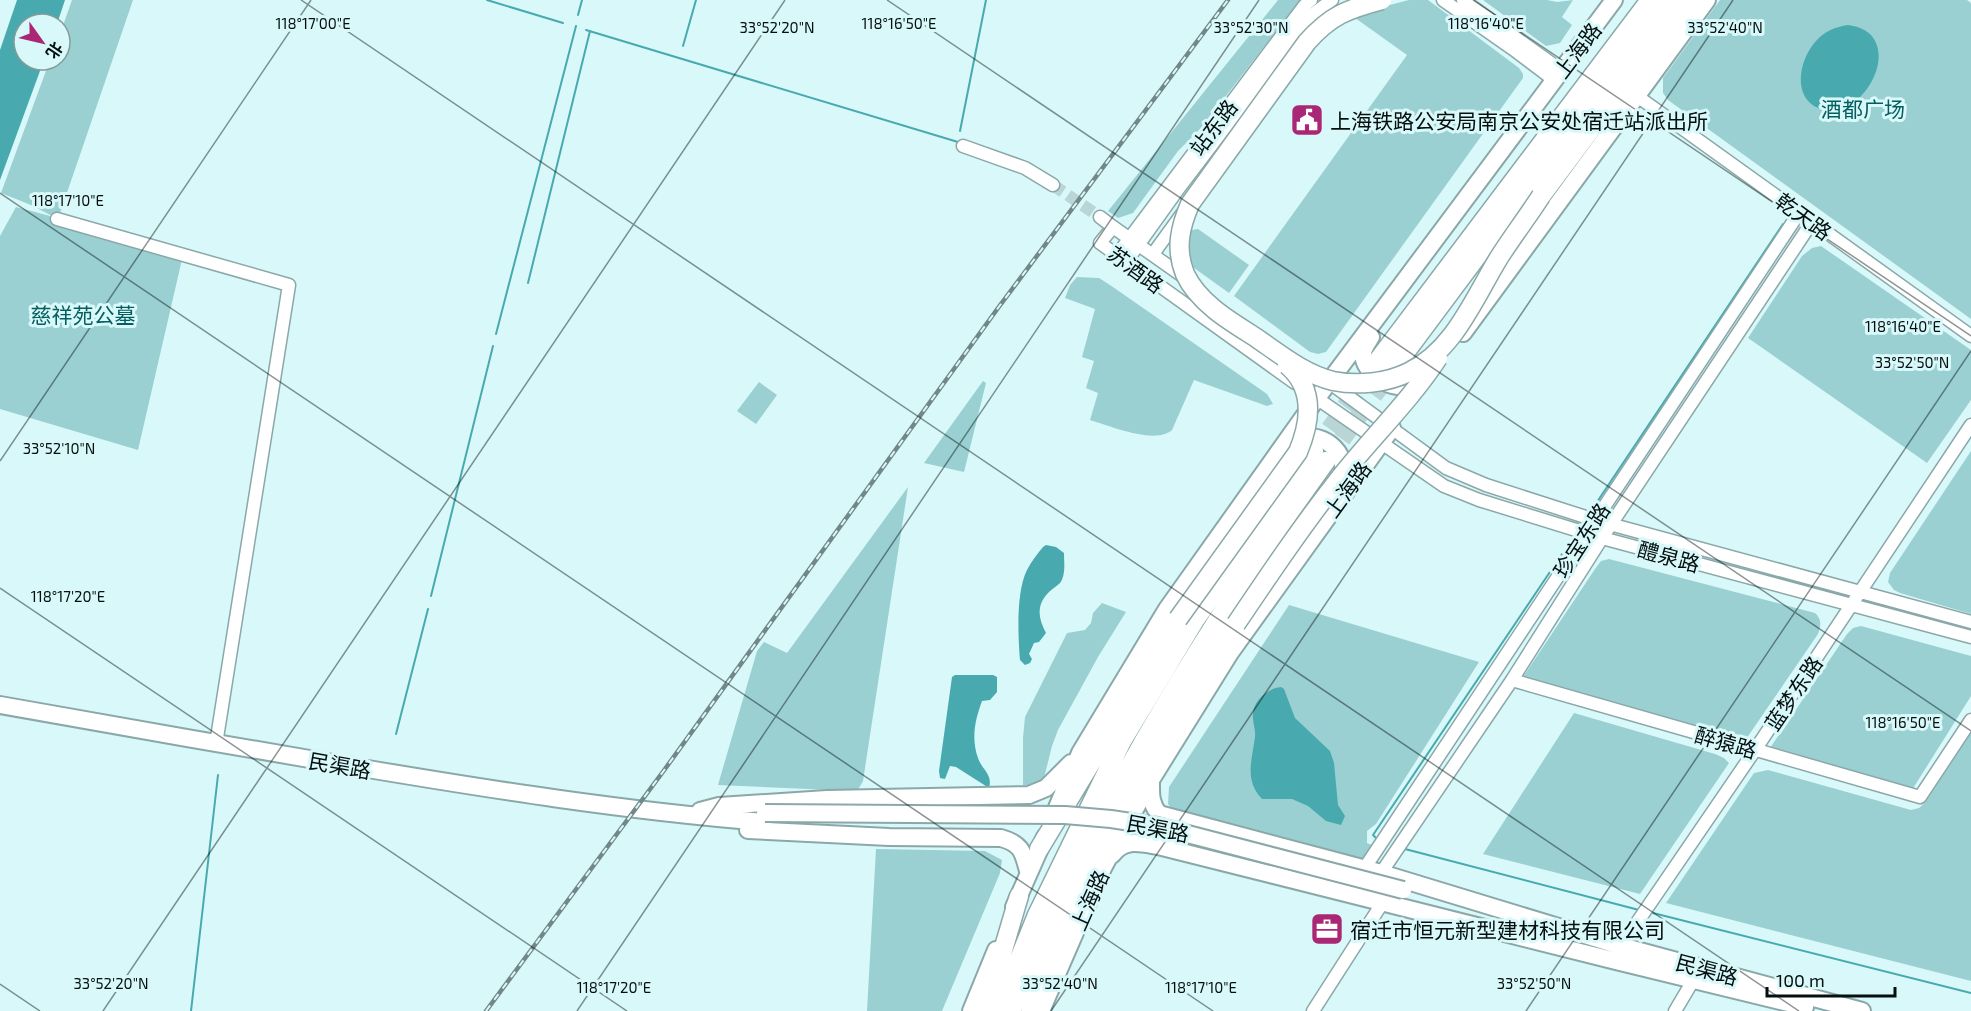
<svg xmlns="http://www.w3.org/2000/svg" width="1971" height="1011" font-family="'Exo 2','Noto Sans SC',sans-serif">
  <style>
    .green { fill: #9ad0d2 }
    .water { fill: #48aaae }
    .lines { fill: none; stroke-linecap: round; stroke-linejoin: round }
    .stream { stroke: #48aaae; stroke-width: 2 }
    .minor-tunnel { stroke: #b9d5d6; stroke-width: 12; stroke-dasharray: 12 6; stroke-linecap: butt }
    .highway-tunnel { stroke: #b9d5d6; stroke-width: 18; stroke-dasharray: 18 9; stroke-linecap: butt }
    .minor-casing { stroke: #8ba8a9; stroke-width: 15 }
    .major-casing { stroke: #8ba8a9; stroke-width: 20 }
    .highway-casing { stroke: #8ba8a9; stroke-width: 21 }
    .minor { stroke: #fff; stroke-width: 12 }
    .major { stroke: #fff; stroke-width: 16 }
    .highway { stroke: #fff; stroke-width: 18 }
    .rail-casing { stroke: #728788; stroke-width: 4.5 }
    .rail { stroke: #d9f8f9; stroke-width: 2; stroke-dasharray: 7; stroke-linecap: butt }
    .major-bridge-casing { stroke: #8ba8a9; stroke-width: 20; stroke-linecap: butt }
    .highway-bridge-casing { stroke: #8ba8a9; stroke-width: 21; stroke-linecap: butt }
    .major-bridge { stroke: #fff; stroke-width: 16 }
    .highway-bridge { stroke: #fff; stroke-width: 18 }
    .ticks { fill: none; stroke: #050f10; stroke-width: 1.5; stroke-opacity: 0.45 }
    .labels { text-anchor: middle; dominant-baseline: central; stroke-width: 6; stroke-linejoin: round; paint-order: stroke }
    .street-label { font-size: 21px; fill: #050f10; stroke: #d9f8f9 }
    .park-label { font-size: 21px; fill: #055d60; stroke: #d9f8f9 }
    .poi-label { font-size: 21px; fill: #050f10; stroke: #d9f8f9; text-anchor: start }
    .ticks-label { font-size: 15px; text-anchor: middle; fill: #050f10; stroke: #d9f8f9; stroke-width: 6; stroke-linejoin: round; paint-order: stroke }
  </style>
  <rect width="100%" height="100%" fill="#d9f8f9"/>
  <path class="green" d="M72 0H133L58 219 183 255 138 450 0 409V236L16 207 54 217 31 205 1 193 50 60H60V34Z
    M1278 0H1300L1202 127 1178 151 1133 213 1118 218 1108 211Z
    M1409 0H1428L1519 68 1523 74V78L1326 352 1318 354 1310 352 1234 296 1407 55 1351 15Z
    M1483 0H1547L1557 2 1573 0 1562 17 1572 25 1560 43 1546 46Z
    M1720 0H1967L1971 3V319L1668 100 1663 93V78Z
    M1198 229 1249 265 1229 293 1176 255 1192 230Z
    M1821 246 1971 350V400L1927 463 1748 338 1802 256 1812 248Z
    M1077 277 1099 278 1110 285 1267 394 1273 404 1267 406 1194 380 1172 430C1156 445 1110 426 1090 420L1098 393 1086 388 1094 361 1082 357 1095 309 1065 298 1070 285Z
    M983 381 986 383 964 472 924 463Z
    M759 382 777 395 756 424 737 411Z
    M1971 451V614L1900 593 1894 590 1888 582 1890 573Z
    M908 487 863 781 859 788 854 791 718 785 757 651 764 642 787 653Z
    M1609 559 1815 613C1822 619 1821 626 1818 634L1744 742 1523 677 1595 569 1601 561Z
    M1102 603 1126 612 1098 657 1058 730 1052 746 1043 782 1032 785H1023V738L1025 717 1067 633 1085 630 1091 623 1093 613Z
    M1289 605 1479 662 1376 824 1367 831V843L1374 846 1366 860 1171 808 1168 804 1169 787Z
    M1861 626 1971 656V696L1912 790 1770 748 1847 634 1853 628Z
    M1574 713 1715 754 1724 758 1729 763 1640 894 1483 854Z
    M1971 732V981L1666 903 1754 773 1768 770 1911 810 1919 808 1925 803Z
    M876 849 985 851 1002 860 1000 873 942 1011H867Z"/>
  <path class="water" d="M17 0H65L57 24H24V60H44L0 180V50Z
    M1848 25C1912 33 1863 128 1818 108 1791 96 1800 58 1816 41 1825 31 1835 27 1848 25Z
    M1046 545 1056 547 1064 553C1064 562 1066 575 1060 583 1057 586 1052 589 1049 592 1036 605 1038 618 1046 633L1039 642 1034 643 1029 654 1032 659 1030 663 1025 665 1020 660C1018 635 1016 592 1027 570 1031 562 1037 554 1043 547Z
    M955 675H993L997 677V692L990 700 982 701C975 720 971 738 978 758 982 770 993 774 989 788L956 767 950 766 945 779 940 778 939 771 952 677Z
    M1281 687 1284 689 1295 718 1330 751 1334 763 1338 805 1345 816 1341 825 1326 821 1308 806 1292 799H1262C1244 780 1252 760 1255 737 1256 729 1252 722 1253 714 1253 701 1268 688 1281 687Z"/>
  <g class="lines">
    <path class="stream" d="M487 0 563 23
      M578 15 582 0
      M586 30 958 142
      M683 46 696 0
      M960 131 986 0
      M528 283 590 31
      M496 334 576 26
      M1593 508 1783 224
      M431 596 493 346
      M396 734 428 609
      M1377 839 1373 835 1562 554
      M1405 849 1639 910
      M1653 913 1971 993
      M191 1011 218 775"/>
    <path class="minor-tunnel" d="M1053 185 1100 217"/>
    <path class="highway-tunnel" d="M1314 451 1370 372
      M1326 461 1390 373"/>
    <defs>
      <path id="minor" d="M1443 0 1513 49 1554 80
        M1463 0 1562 71
        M1637 96 1971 336
        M963 146 1025 168 1053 185
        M1100 217 1113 227
        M57 219 289 285 216 744
        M1153 254 1182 214
        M1117 255 1304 6 1311 0
        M1126 262 1179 188 1302 26 1313 14 1332 0
        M1187 279 1113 227 1100 243 1295 383
        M1330 383 1446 468 1486 485 1595 520 1971 622
        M1312 395 1444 486 1479 500 1602 538 1971 637
        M1512 680 1920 797 1971 720
        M1364 869 1799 213
        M1381 873 1512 680 1602 538 1812 222
        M1619 952 1621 946 1755 750 1971 425
        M1313 1011 1383 902
        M1675 1011 1694 979"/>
      <path id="major" d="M1463 333 1707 0
        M1371 337C1368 342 1363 348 1363 354 1364 374 1391 391 1409 385 1416 383 1420 378 1424 373
        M1292 441C1319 427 1351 451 1342 481
        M0 705C117 726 233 746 350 766 487 789 625 811 764 822
        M1151 780C1151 794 1150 803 1159 814L1381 873 1621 946 1862 1011
        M1056 810 1080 753 1167 609 1317 398 1614 0
        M700 811 719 806 827 799 1029 795 1046 788 1071 763
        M748 830 889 837 1001 838C1022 844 1023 852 1028 871
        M1112 855C1124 838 1140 843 1158 846L1616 961 1805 1007
        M1014 907 1045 837
        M971 1011 996 950
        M1041 1011 1103 868 1151 780 1230 653 1392 428"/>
      <path id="highway" d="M1623 114 1648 69
        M1541 196 1688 0
        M1376 363 1650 0
        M1390 373 1668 0
        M1039 849 1178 619
        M985 1011 1019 896
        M998 1011 1037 915 1122 741 1195 620 1314 451
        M1012 1011C1030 960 1055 911 1079 862 1149 721 1234 589 1326 461
        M1031 1011C1081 874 1154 745 1236 624"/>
    </defs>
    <use href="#minor" class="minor-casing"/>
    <use href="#major" class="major-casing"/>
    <use href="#highway" class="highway-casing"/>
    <use href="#minor" class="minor"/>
    <use href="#major" class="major"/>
    <use href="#highway" class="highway"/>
    <defs>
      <path id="rail" d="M486 1011 665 769 998 308 1228 0"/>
    </defs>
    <use href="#rail" class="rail-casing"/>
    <use href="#rail" class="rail"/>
    <defs>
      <path id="major-bridge" d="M765 813 1065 815 1111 819 1157 826 1403 890"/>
      <path id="highway-bridge" d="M1382 0C1348 9 1331 15 1307 42L1190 204C1180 227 1175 249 1185 274 1191 287 1203 300 1214 309 1226 319 1241 328 1255 337 1280 354 1304 374 1333 381 1358 386 1387 383 1409 372 1455 350 1475 296 1500 256 1513 236 1528 216 1541 196
        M1178 619 1298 452C1311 421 1315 388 1287 365
        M1236 624C1269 575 1302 526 1339 479 1371 438 1409 402 1438 358"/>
    </defs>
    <use href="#major-bridge" class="major-bridge-casing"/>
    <use href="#highway-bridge" class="highway-bridge-casing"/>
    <use href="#major-bridge" class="major-bridge"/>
    <use href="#highway-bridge" class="highway-bridge"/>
  </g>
  <path class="ticks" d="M301 0 1799 1011M887 0 1971 731M1473 0 1971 336M0 193 1213 1011M0 461 311 0M0 588 627 1011M0 984 40 1011M103 1011 785 0M577 1011 1259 0M1051 1011 1733 0M1526 1011 1971 351"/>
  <defs>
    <symbol id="civic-square" viewBox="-11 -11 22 22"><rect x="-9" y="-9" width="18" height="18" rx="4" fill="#a92774" stroke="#d9f8f9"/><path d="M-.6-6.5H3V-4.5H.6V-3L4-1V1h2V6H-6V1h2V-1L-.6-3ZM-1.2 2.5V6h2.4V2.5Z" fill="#fff"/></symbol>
    <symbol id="office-square" viewBox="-11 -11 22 22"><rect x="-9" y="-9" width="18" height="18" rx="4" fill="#a92774" stroke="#d9f8f9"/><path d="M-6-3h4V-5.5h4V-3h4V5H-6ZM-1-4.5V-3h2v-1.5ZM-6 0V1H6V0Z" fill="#fff"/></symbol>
  </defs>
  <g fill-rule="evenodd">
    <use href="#civic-square" x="1288" y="101" width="38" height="38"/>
    <use href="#office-square" x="1308" y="910" width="38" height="38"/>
  </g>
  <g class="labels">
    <g class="street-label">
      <text transform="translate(1577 50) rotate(-53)">上海路</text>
      <text transform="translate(1213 127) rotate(-53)">站东路</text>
      <text transform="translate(1804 216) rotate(36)">乾天路</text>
      <text transform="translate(1136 269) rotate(36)">苏酒路</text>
      <text transform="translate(1347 489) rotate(-54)">上海路</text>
      <text transform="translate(1581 540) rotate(-57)">珍宝东路</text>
      <text transform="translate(1669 556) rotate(15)">醴泉路</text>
      <text transform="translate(1793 693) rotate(-56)">蓝梦东路</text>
      <text transform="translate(1726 742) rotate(16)">醉猿路</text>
      <text transform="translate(340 765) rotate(10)">民渠路</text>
      <text transform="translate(1158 828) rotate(11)">民渠路</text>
      <text transform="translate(1089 900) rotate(-66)">上海路</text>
      <text transform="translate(1707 969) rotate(15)">民渠路</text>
    </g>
    <g class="park-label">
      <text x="1863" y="108">酒都广场</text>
      <text x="83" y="314">慈祥苑公墓</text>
    </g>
    <g class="poi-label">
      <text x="1330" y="120">上海铁路公安局南京公安处宿迁站派出所</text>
      <text x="1350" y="929">宿迁市恒元新型建材科技有限公司</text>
    </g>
  </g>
  <g class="ticks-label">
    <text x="899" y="29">118°16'50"E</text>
    <text x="1486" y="29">118°16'40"E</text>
    <text x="313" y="29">118°17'00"E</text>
    <text x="777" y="33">33°52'20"N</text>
    <text x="1251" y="33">33°52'30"N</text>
    <text x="1725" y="33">33°52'40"N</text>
    <text x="68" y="206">118°17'10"E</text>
    <text x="1903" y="332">118°16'40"E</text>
    <text x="1912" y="368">33°52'50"N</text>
    <text x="59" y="454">33°52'10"N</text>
    <text x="68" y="602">118°17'20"E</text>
    <text x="1903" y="728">118°16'50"E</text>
    <text x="111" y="989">33°52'20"N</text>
    <text x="1060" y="989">33°52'40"N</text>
    <text x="1534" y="989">33°52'50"N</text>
    <text x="614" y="993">118°17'20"E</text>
    <text x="1201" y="993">118°17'10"E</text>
  </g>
  <g transform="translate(42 42) rotate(124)"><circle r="28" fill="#d9f8f9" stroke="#849b9c" stroke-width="1.5"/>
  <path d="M0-4.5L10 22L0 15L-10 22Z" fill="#a92774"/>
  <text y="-9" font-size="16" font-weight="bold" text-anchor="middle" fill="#050f10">北</text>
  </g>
  <path d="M1767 987v9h128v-9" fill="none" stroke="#050f10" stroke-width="3"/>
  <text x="1776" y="987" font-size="18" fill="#050f10" stroke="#d9f8f9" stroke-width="4.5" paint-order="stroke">100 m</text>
</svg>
